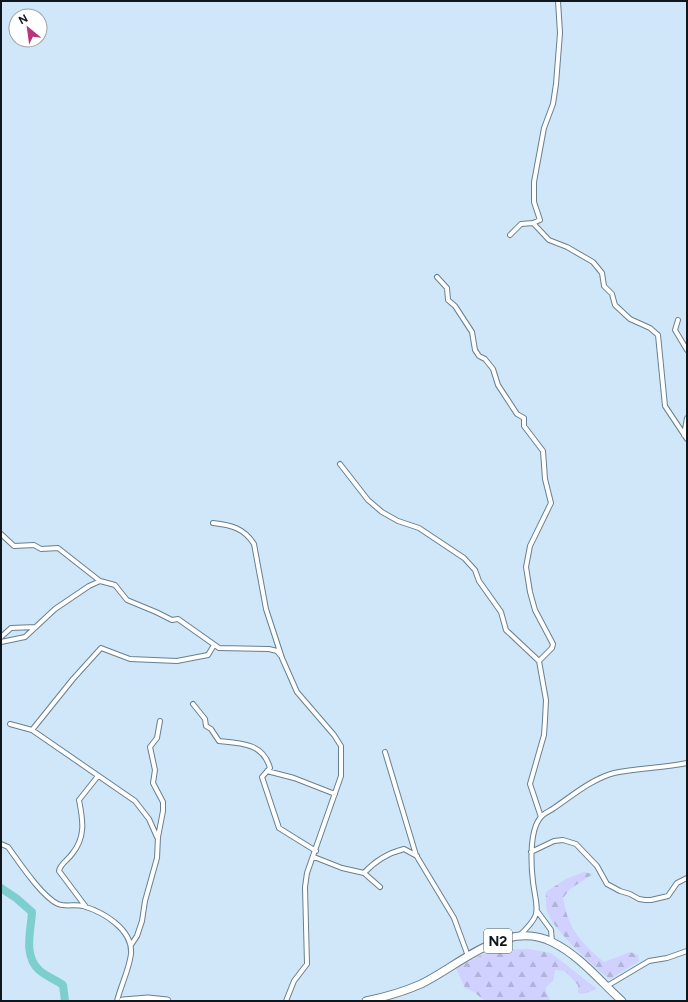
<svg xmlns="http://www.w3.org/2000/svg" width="688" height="1002" font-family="Figtree,sans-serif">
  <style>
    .forest { fill: url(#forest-firs) }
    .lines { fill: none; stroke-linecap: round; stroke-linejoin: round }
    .river { stroke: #7ccfcc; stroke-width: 8 }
    .street-casing { stroke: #697f8e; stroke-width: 6 }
    .highway-casing { stroke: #697f8e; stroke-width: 9 }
    .street { stroke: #fff; stroke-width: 4 }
    .highway { stroke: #fff; stroke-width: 7 }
    .labels { text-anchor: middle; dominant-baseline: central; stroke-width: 3; stroke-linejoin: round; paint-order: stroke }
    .shield { fill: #fff; stroke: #575d61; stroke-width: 1 }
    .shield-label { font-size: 14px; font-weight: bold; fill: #0f171d }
  </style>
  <defs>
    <pattern id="forest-firs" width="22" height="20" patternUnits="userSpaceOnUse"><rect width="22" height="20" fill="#d0d1fe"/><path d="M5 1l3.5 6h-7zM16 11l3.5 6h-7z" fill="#b1b3d9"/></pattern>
  </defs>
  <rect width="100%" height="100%" fill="#cfe7f8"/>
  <path class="forest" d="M584 872 593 874 570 889 563 898C568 929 581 943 604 962L630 952 638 955 639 961 610 979C594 968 558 933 549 916 545 909 546 900 546 892L566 879Z
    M529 949 551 953 597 989 583 994 578 993V985L565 971 555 970 553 981 546 987V992L551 1001H485L474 992 465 988 456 968 491 950Z"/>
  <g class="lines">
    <path class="river" d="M1 888 16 898 32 912C31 931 23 955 39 970 44 975 56 980 63 985L65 1001"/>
    <defs>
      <path id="street" d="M533 223 540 220 534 202V182L544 128 553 104 556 84 560 33 558 1
        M510 235 521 224 533 223 549 240 567 247 593 262 602 273 604 286 612 294 615 305 630 319 650 328 658 335 665 406 687 439
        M437 277 447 288 448 300 455 306 472 332 475 350 479 356 485 359 493 369 498 385 517 414 524 418V426L543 451 545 479 551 503 530 546 526 567 530 592 535 610 553 644 552 648 539 661
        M678 320 675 330 687 350
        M684 435 687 418
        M340 464 368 500 382 512 398 521 419 528 464 558 475 570 479 581 501 612 506 630 539 661 546 700 545 720 544 735 530 784 541 817
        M213 523C231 525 244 528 254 544L266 609 282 658 297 692 334 735 341 746V776L307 873 305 887 307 964 294 981 286 1001
        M1 534 14 546 34 545 41 549 58 548 100 581 115 585 127 600 156 612 172 620 178 619 219 648 269 649 277 651 280 655
        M1 637 11 628 35 627
        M1 642 25 637 55 609 89 586 100 581
        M193 704 205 719 206 726 211 729 219 741C241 743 263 743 270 768L262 777 279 828 316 851
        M10 724 32 730 135 801 149 819 157 837
        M32 730 73 679 101 648 130 659 177 661 208 655 214 645
        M385 752 416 855 454 918 468 956
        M267 771 294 778 335 794
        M1 844 8 847C19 862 42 897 58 904 66 907 75 904 83 906 103 912 133 929 131 954 129 970 121 985 117 1001
        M531 852 554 841 563 840 576 844 597 866 607 884 620 891 630 894 639 899 645 900H651L668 896 677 883 687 878
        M314 857 342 868 364 873 380 887
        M364 873C375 861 388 853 404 849L417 856
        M86 907 59 871C60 864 68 860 72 854 86 837 83 820 79 800L98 776
        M537 911 551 930 552 942
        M519 936C543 913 537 912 533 882 531 865 529 830 541 817 544 813 550 811 554 808 573 795 592 779 614 773 638 768 663 768 687 763
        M131 945 137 936 142 921 145 901 157 858 158 837 163 811V802L153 783 155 770 150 747 157 738 160 721
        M607 986 649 961 667 958 687 951"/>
      <path id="highway" d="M123 1001 148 999 167 1001
        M366 1001C385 997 403 992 421 984 460 965 506 919 552 942 579 955 600 981 622 1001"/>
    </defs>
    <use href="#street" class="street-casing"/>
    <use href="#highway" class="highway-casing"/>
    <use href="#street" class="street"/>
    <use href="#highway" class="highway"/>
  </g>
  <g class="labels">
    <rect class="shield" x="484" y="929" width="28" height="24" rx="3"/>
    <g class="shield-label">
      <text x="498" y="941">N2</text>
    </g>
  </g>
  <rect width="688" height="1002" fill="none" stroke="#0f171d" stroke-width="4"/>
  <g transform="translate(28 28) rotate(331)"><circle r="19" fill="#ffffff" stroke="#9fa2a5"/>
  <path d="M0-3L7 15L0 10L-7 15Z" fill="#b9357b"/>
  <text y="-6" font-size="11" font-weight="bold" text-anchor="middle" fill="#0f171d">N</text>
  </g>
</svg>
